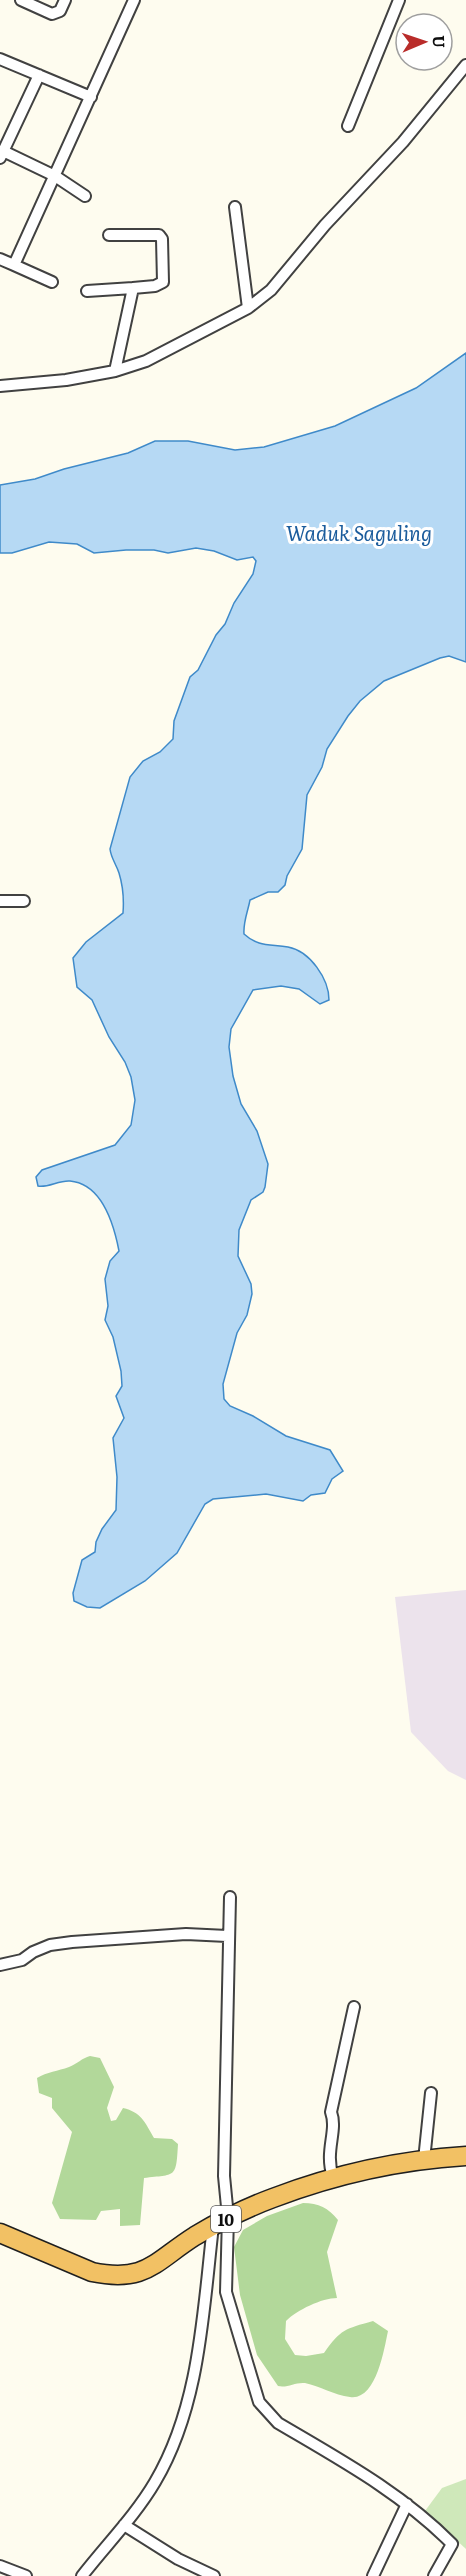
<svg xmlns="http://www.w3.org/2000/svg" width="466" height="2576" font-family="Literata,serif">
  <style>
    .industrial { fill: #ece3ec }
    .green { fill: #cfe8ba }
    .forest { fill: #b2d89a }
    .water { fill: #b6d9f4; stroke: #3f8ac9; stroke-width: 1.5 }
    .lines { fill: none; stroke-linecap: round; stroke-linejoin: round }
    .minor-casing { stroke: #414141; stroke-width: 14 }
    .trunk-casing { stroke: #1f1f1f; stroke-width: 21 }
    .minor { stroke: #fff; stroke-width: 10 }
    .trunk { stroke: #f2c164; stroke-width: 18 }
    .labels { text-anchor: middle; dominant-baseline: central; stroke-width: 6; stroke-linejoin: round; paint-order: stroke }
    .shield { fill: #fff; stroke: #565656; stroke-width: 1.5 }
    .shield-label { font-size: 16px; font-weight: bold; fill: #0e0e0e }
    .water-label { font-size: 20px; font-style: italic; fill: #1b5c9c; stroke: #fff }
  </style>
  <rect width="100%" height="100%" fill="#fefcef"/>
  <path class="industrial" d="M466 1590V1780L448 1771 411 1732 395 1597Z"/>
  <path class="green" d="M466 2479V2549L425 2511 442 2488Z"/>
  <path class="forest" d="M90 2056 100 2058 114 2087 107 2108 111 2121 116 2120 123 2108C141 2112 145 2122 154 2138L172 2139 178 2144C176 2179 176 2174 144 2178L140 2225 120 2226V2209L101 2211 96 2220 60 2219 52 2203 72 2132 52 2108V2098L39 2093 37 2078C47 2072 58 2071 69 2067 77 2064 82 2058 90 2056Z
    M303 2203C319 2203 328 2208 338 2220L327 2252 337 2298C322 2298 297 2310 286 2321L285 2339 295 2355 306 2356 324 2353C341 2329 345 2329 373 2321L388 2331C384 2350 376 2401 350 2397 334 2395 320 2386 305 2383 295 2382 288 2388 278 2386L257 2355 240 2295 234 2247 243 2230 267 2216Z"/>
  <path class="water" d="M466 353V662L449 656 440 658 384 681 360 701 348 716 327 749 322 767 307 795 302 849 287 876 285 885 278 892H268L250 900C248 911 243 922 244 934 258 947 270 944 288 947 310 951 329 979 329 1000L320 1004 299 989 281 986 253 990 231 1029 229 1047 233 1076 241 1104 257 1131 268 1164 265 1187 263 1192 251 1200 239 1230 238 1256 251 1284 252 1294 247 1315 237 1333 223 1384 224 1399 230 1406 253 1416 286 1436 330 1450 343 1471 332 1479 325 1493 311 1495 303 1501 266 1494 213 1499 205 1504 177 1553 145 1581 100 1608 87 1607 74 1601 73 1593 82 1560 95 1552 96 1542 102 1529 116 1510 117 1477 113 1438 124 1418 116 1396 122 1386 121 1371 113 1337 105 1320 108 1306 105 1279 110 1261 119 1251C114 1225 103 1184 70 1181 59 1180 48 1188 38 1186L36 1177 42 1170 115 1145 131 1125 135 1100 131 1077 125 1062 109 1037 92 1000 77 987 73 958 86 942 123 913C124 900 123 886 119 873 116 864 111 858 110 849L130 777 143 761 160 752 173 739 174 721 190 677 198 670 216 635 225 624 234 603 253 574 256 561 253 557 237 560 214 551 196 548 168 553 154 550H126L94 553 77 544 49 542 12 553H0V485L35 479 64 469 128 453 155 441H188L235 450 264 447 335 426 416 388Z"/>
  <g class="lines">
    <defs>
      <path id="minor" d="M21 0 52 14 60 11 65 0
        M0 59 91 97
        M348 126 399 0
        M3 151 55 176 85 196
        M0 158 39 75
        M235 207 248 308
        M109 235H159L162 239 163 282 155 286 133 288
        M0 259 14 265 134 0
        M14 265 52 282
        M87 291 133 288 115 371
        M0 386 66 380 115 371 146 361 248 308 271 290 325 225 403 142 466 65
        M0 901H24
        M230 1897 224 2176 228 2217 226 2292 259 2402 278 2423C339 2459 402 2493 452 2544L434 2576
        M0 1965 22 1960 33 1952 50 1945 72 1942 186 1934 227 1936
        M424 2160 431 2093
        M333 2177C324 2151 338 2131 331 2112L354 2007
        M124 2525 178 2559 214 2576
        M0 2566 26 2576
        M82 2576C106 2545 135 2516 155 2482 200 2406 203 2312 213 2226
        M373 2576 407 2504"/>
      <path id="trunk" d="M0 2233 92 2272C146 2283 154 2262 195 2236 220 2221 246 2208 273 2198 336 2174 399 2160 466 2156"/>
    </defs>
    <use href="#minor" class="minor-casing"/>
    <use href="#trunk" class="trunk-casing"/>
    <use href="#minor" class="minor"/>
    <use href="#trunk" class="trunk"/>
  </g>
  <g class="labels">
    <rect class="shield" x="211" y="2206" width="30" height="26" rx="4.5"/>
    <g class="shield-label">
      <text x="226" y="2219">10</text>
    </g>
    <g class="water-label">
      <text x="359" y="532">Waduk Saguling</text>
    </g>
  </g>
  <g transform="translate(424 42) rotate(88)"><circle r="28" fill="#ffffff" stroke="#9f9f9f" stroke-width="1.5"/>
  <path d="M0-4.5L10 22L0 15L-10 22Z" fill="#b92c2a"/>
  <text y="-9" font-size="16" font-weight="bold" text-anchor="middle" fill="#0e0e0e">U</text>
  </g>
</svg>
